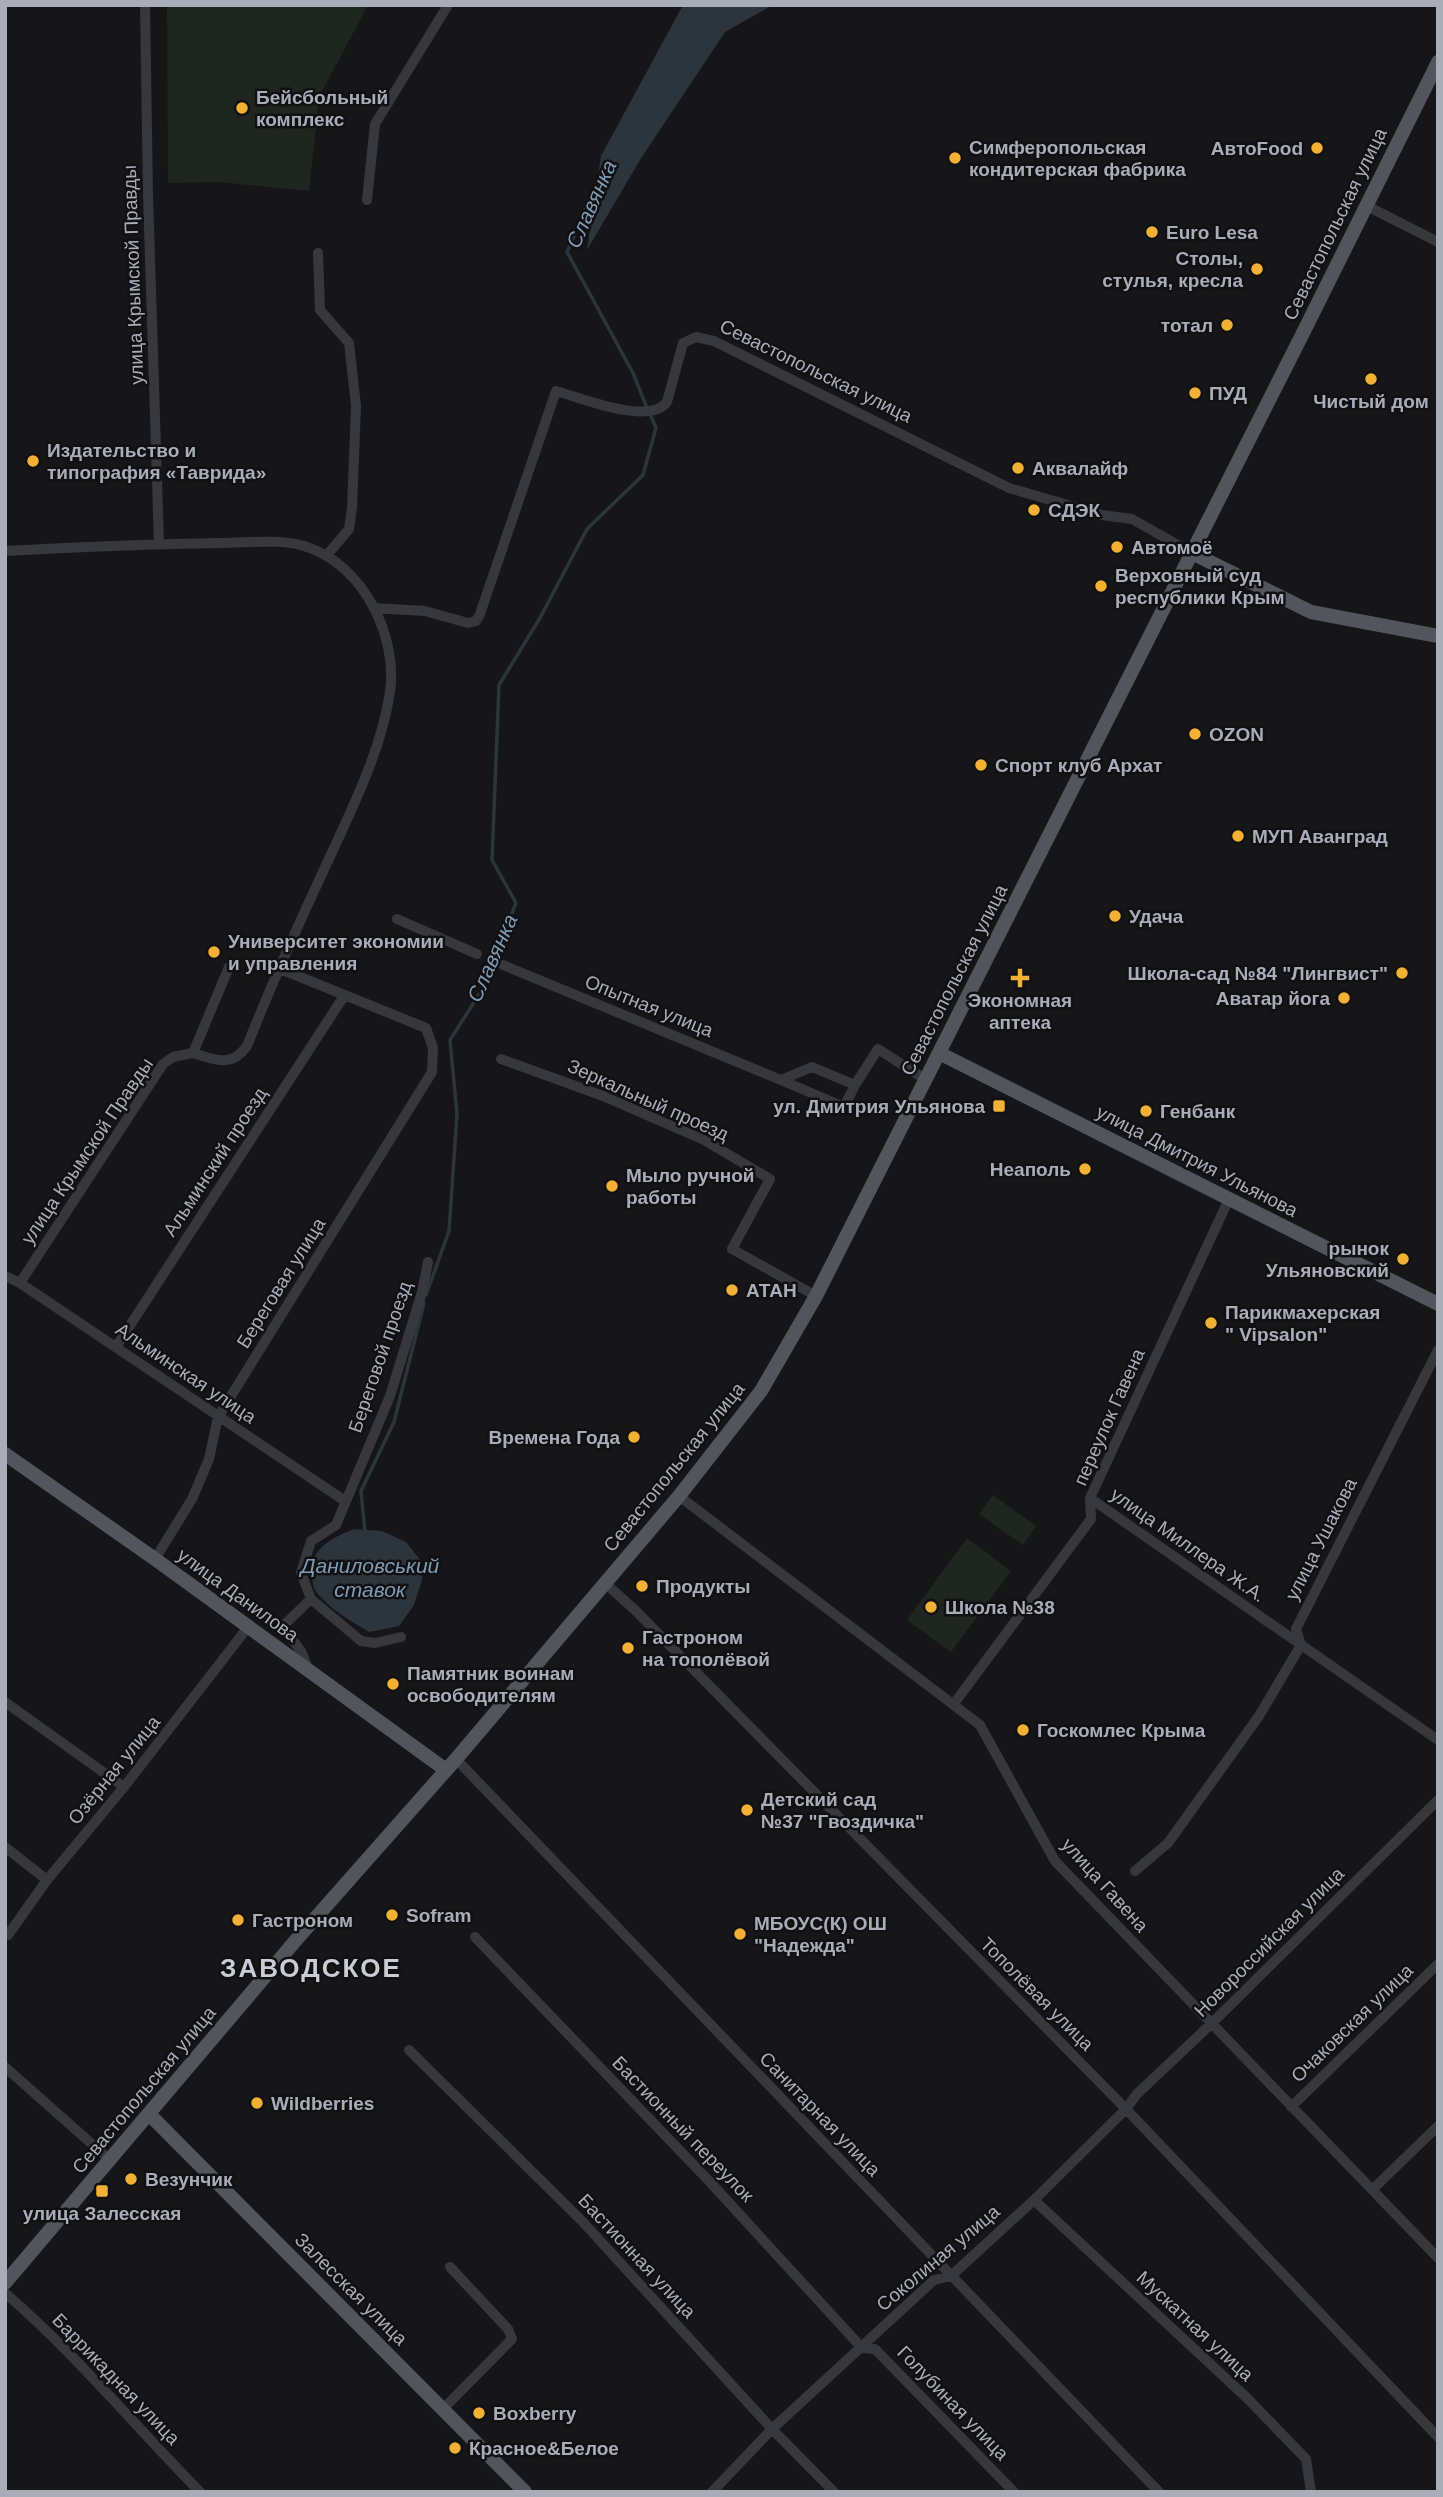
<svg xmlns="http://www.w3.org/2000/svg" width="1443" height="2497" font-family="Arial,sans-serif">
  <style>
    .green { fill: #1e261f }
    .water { fill: #2c353c }
    .lines { fill: none; stroke-linecap: round; stroke-linejoin: round }
    .stream { stroke: #2c353c; stroke-width: 3.5 }
    .minor { stroke: #37383d; stroke-width: 10 }
    .major { stroke: #53555c; stroke-width: 14 }
    .poi-dot { fill: #f2b134; stroke: #111113; stroke-width: 2.5 }
    .labels { text-anchor: middle; dominant-baseline: central; stroke-width: 5; stroke-linejoin: round; paint-order: stroke }
    .poi-label { font-size: 19px; font-weight: bold; fill: #a8adb8; stroke: #111113; text-anchor: start }
    .street-label { font-size: 19px; fill: #a8adb8; stroke: #111113 }
    .water-label { font-size: 21px; font-style: italic; fill: #7f9bb3; stroke: #111113 }
    .district-label { font-size: 26px; font-weight: bold; letter-spacing: 2px; fill: #c9ccd4; stroke: #111113 }
  </style>
  <rect width="100%" height="100%" fill="#161618"/>
  <path class="green" d="M167 5H368L319 97 309 191 219 182 168 183Z
    M993 1495 1036 1526 1023 1545 979 1514Z
    M967 1538 1011 1571 951 1652 907 1620Z"/>
  <path class="water" d="M683 5H773L725 32 640 160 587 250 601 156Z
    M354 1529 382 1531 406 1542 421 1561 422 1580 414 1605 399 1626 369 1632C351 1621 331 1610 317 1593 313 1588 313 1583 312 1577 307 1550 333 1537 354 1529Z"/>
  <g class="lines">
    <path class="stream" d="M599 177 567 252 633 373 647 408
      M426 1295 449 1231 457 1114 450 1040 480 993 516 903 492 860 499 685 540 618 587 529 643 475 656 428 651 416
      M365 1532 361 1491 394 1422 424 1303"/>
    <path class="minor" d="M145 5 148 195 159 544
      M367 200 375 124 448 5
      M1365 205 1438 242
      M318 253 320 310 349 343 356 406 352 508 349 529 327 555
      M5 551C78 547 150 544 223 543 249 543 282 538 307 547 363 565 398 636 390 692 381 754 347 819 321 876 295 932 270 988 247 1046 231 1068 216 1060 193 1053L229 967
      M374 608 425 611 468 623 476 621 480 614 556 391C581 398 649 426 667 402L683 343 696 337 714 341 1009 488 1102 515 1132 519 1192 553
      M397 919 477 954
      M503 965 781 1080 812 1067 855 1085 878 1049 926 1080
      M501 1059 603 1096 704 1140 770 1179 732 1249 816 1296
      M781 1080 844 1107 855 1085
      M5 1276 20 1283 345 1501
      M20 1283 163 1064 173 1057 193 1053
      M116 1347 344 996
      M679 1496 980 1725 1055 1861 1438 2258
      M1090 1498 1438 1740
      M155 1559 192 1499 209 1459 218 1417 432 1072 433 1048 426 1028 278 968
      M605 1583 635 1610 1126 2109 1438 2437
      M311 1599 301 1573 311 1541 336 1525 390 1396 422 1292 428 1262
      M309 1671 302 1653 283 1626 311 1599 361 1641 375 1643 401 1637
      M5 1702 124 1787
      M953 1705 1091 1519 1090 1498 1229 1199
      M456 1759 1159 2492
      M5 1847 47 1880
      M1135 1871 1168 1843 1259 1716 1301 1645 1296 1629 1438 1350
      M8 1935 47 1880 124 1787 248 1627
      M475 1937 710 2182 862 2348 875 2349 1014 2492
      M409 2050 582 2221 772 2429 834 2492
      M5 2067 110 2160
      M1291 2107 1438 1964
      M1373 2189 1438 2126
      M1034 2200 1247 2398 1306 2459 1311 2492
      M5 2293C75 2353 135 2426 200 2492
      M443 2409 512 2339 508 2329 450 2267
      M712 2492 772 2429 934 2280 951 2276 1034 2200 1126 2109 1137 2094 1210 2025 1438 1800"/>
    <path class="major" d="M1192 553 1311 612 1438 636
      M939 1053 1438 1304
      M5 1454 155 1559 446 1770
      M149 2114 525 2492
      M5 2283 296 1940 456 1759 679 1496 761 1391 816 1296 1304 331 1438 62"/>
  </g>
  <g class="poi-dot">
    <circle cx="242" cy="108" r="7"/>
    <circle cx="1317" cy="148" r="7"/>
    <circle cx="955" cy="158" r="7"/>
    <circle cx="1152" cy="232" r="7"/>
    <circle cx="1257" cy="269" r="7"/>
    <circle cx="1227" cy="325" r="7"/>
    <circle cx="1371" cy="379" r="7"/>
    <circle cx="1195" cy="393" r="7"/>
    <circle cx="33" cy="461" r="7"/>
    <circle cx="1018" cy="468" r="7"/>
    <circle cx="1034" cy="510" r="7"/>
    <circle cx="1117" cy="547" r="7"/>
    <circle cx="1101" cy="586" r="7"/>
    <circle cx="1195" cy="734" r="7"/>
    <circle cx="981" cy="765" r="7"/>
    <circle cx="1238" cy="836" r="7"/>
    <circle cx="1115" cy="916" r="7"/>
    <circle cx="214" cy="952" r="7"/>
    <circle cx="1402" cy="973" r="7"/>
    <path d="M1016.5 967.5h7v7h7v7h-7v7h-7v-7h-7v-7h7z"/>
    <circle cx="1344" cy="998" r="7"/>
    <rect x="992" y="1099" width="14" height="14" rx="3.5"/>
    <circle cx="1146" cy="1111" r="7"/>
    <circle cx="1085" cy="1169" r="7"/>
    <circle cx="612" cy="1186" r="7"/>
    <circle cx="1403" cy="1259" r="7"/>
    <circle cx="732" cy="1290" r="7"/>
    <circle cx="1211" cy="1323" r="7"/>
    <circle cx="634" cy="1437" r="7"/>
    <circle cx="642" cy="1586" r="7"/>
    <circle cx="931" cy="1607" r="7"/>
    <circle cx="628" cy="1648" r="7"/>
    <circle cx="393" cy="1684" r="7"/>
    <circle cx="1023" cy="1730" r="7"/>
    <circle cx="747" cy="1810" r="7"/>
    <circle cx="392" cy="1915" r="7"/>
    <circle cx="238" cy="1920" r="7"/>
    <circle cx="740" cy="1934" r="7"/>
    <circle cx="257" cy="2103" r="7"/>
    <circle cx="131" cy="2179" r="7"/>
    <rect x="95" y="2184" width="14" height="14" rx="3.5"/>
    <circle cx="479" cy="2413" r="7"/>
    <circle cx="455" cy="2448" r="7"/>
  </g>
  <g class="labels">
    <g class="poi-label">
      <text x="256" y="97">Бейсбольный<tspan x="256" dy="22">комплекс</tspan></text>
      <text x="969" y="147">Симферопольская<tspan x="969" dy="22">кондитерская фабрика</tspan></text>
      <text x="1303" y="148" text-anchor="end">АвтоFood</text>
      <text x="1166" y="232">Euro Lesa</text>
      <text x="1243" y="258" text-anchor="end">Столы,<tspan x="1243" dy="22">стулья, кресла</tspan></text>
      <text x="1213" y="325" text-anchor="end">тотал</text>
      <text x="1209" y="393">ПУД</text>
      <text x="1371" y="401" text-anchor="middle">Чистый дом</text>
      <text x="47" y="450">Издательство и<tspan x="47" dy="22">типография «Таврида»</tspan></text>
      <text x="1032" y="468">Аквалайф</text>
      <text x="1048" y="510">СДЭК</text>
      <text x="1131" y="547">Автомоё</text>
      <text x="1115" y="575">Верховный суд<tspan x="1115" dy="22">республики Крым</tspan></text>
      <text x="1209" y="734">OZON</text>
      <text x="995" y="765">Спорт клуб Архат</text>
      <text x="1252" y="836">МУП Аванград</text>
      <text x="1129" y="916">Удача</text>
      <text x="228" y="941">Университет экономии<tspan x="228" dy="22">и управления</tspan></text>
      <text x="1388" y="973" text-anchor="end">Школа-сад №84 "Лингвист"</text>
      <text x="1330" y="998" text-anchor="end">Аватар йога</text>
      <text x="1020" y="1000" text-anchor="middle">Экономная<tspan x="1020" dy="22">аптека</tspan></text>
      <text x="985" y="1106" text-anchor="end">ул. Дмитрия Ульянова</text>
      <text x="1160" y="1111">Генбанк</text>
      <text x="1071" y="1169" text-anchor="end">Неаполь</text>
      <text x="626" y="1175">Мыло ручной<tspan x="626" dy="22">работы</tspan></text>
      <text x="1389" y="1248" text-anchor="end">рынок<tspan x="1389" dy="22">Ульяновский</tspan></text>
      <text x="746" y="1290">АТАН</text>
      <text x="1225" y="1312">Парикмахерская<tspan x="1225" dy="22">" Vipsalon"</tspan></text>
      <text x="620" y="1437" text-anchor="end">Времена Года</text>
      <text x="656" y="1586">Продукты</text>
      <text x="945" y="1607">Школа №38</text>
      <text x="642" y="1637">Гастроном<tspan x="642" dy="22">на тополёвой</tspan></text>
      <text x="407" y="1673">Памятник воинам<tspan x="407" dy="22">освободителям</tspan></text>
      <text x="1037" y="1730">Госкомлес Крыма</text>
      <text x="761" y="1799">Детский сад<tspan x="761" dy="22">№37 "Гвоздичка"</tspan></text>
      <text x="406" y="1915">Sofram</text>
      <text x="252" y="1920">Гастроном</text>
      <text x="754" y="1923">МБОУС(К) ОШ<tspan x="754" dy="22">"Надежда"</tspan></text>
      <text x="271" y="2103">Wildberries</text>
      <text x="145" y="2179">Везунчик</text>
      <text x="102" y="2213" text-anchor="middle">улица Залесская</text>
      <text x="493" y="2413">Boxberry</text>
      <text x="469" y="2448">Красное&amp;Белое</text>
    </g>
    <g class="street-label">
      <text transform="translate(1335 224) rotate(-64)">Севастопольская улица</text>
      <text transform="translate(133 275) rotate(-92)">улица Крымской Правды</text>
      <text transform="translate(816 371) rotate(26)">Севастопольская улица</text>
      <text transform="translate(954 980) rotate(-63)">Севастопольская улица</text>
      <text transform="translate(649 1006) rotate(22)">Опытная улица</text>
      <text transform="translate(648 1100) rotate(24)">Зеркальный проезд</text>
      <text transform="translate(87 1151) rotate(-56)">улица Крымской Правды</text>
      <text transform="translate(1197 1161) rotate(27)">улица Дмитрия Ульянова</text>
      <text transform="translate(215 1162) rotate(-57)">Альминский проезд</text>
      <text transform="translate(281 1283) rotate(-58)">Береговая улица</text>
      <text transform="translate(380 1357) rotate(-71)">Береговой проезд</text>
      <text transform="translate(186 1373) rotate(34)">Альминская улица</text>
      <text transform="translate(1109 1417) rotate(-66)">переулок Гавена</text>
      <text transform="translate(674 1467) rotate(-51)">Севастопольская улица</text>
      <text transform="translate(1321 1539) rotate(-63)">улица Ушакова</text>
      <text transform="translate(1188 1545) rotate(35)">улица Миллера Ж.А.</text>
      <text transform="translate(238 1595) rotate(36)">улица Данилова</text>
      <text transform="translate(114 1770) rotate(-51)">Озёрная улица</text>
      <text transform="translate(1105 1885) rotate(48)">улица Гавена</text>
      <text transform="translate(1269 1942) rotate(-45)">Новороссийская улица</text>
      <text transform="translate(1037 1994) rotate(45)">Тополёвая улица</text>
      <text transform="translate(1352 2023) rotate(-44)">Очаковская улица</text>
      <text transform="translate(144 2090) rotate(-50)">Севастопольская улица</text>
      <text transform="translate(820 2114) rotate(46)">Санитарная улица</text>
      <text transform="translate(683 2129) rotate(46)">Бастионный переулок</text>
      <text transform="translate(637 2256) rotate(47)">Бастионная улица</text>
      <text transform="translate(938 2258) rotate(-40)">Соколиная улица</text>
      <text transform="translate(351 2289) rotate(45)">Залесская улица</text>
      <text transform="translate(1195 2326) rotate(43)">Мускатная улица</text>
      <text transform="translate(116 2379) rotate(46)">Баррикадная улица</text>
      <text transform="translate(953 2403) rotate(46)">Голубиная улица</text>
    </g>
    <g class="water-label">
      <text transform="translate(591 204) rotate(-66)">Славянка</text>
      <text transform="translate(492 958) rotate(-66)">Славянка</text>
      <text x="370" y="1565">Даниловський<tspan x="370" dy="24">ставок</tspan></text>
    </g>
    <g class="district-label">
      <text x="311" y="1968">ЗАВОДСКОЕ</text>
    </g>
  </g>
  <rect width="1443" height="2497" fill="none" stroke="#a8adb8" stroke-width="14"/>
</svg>
